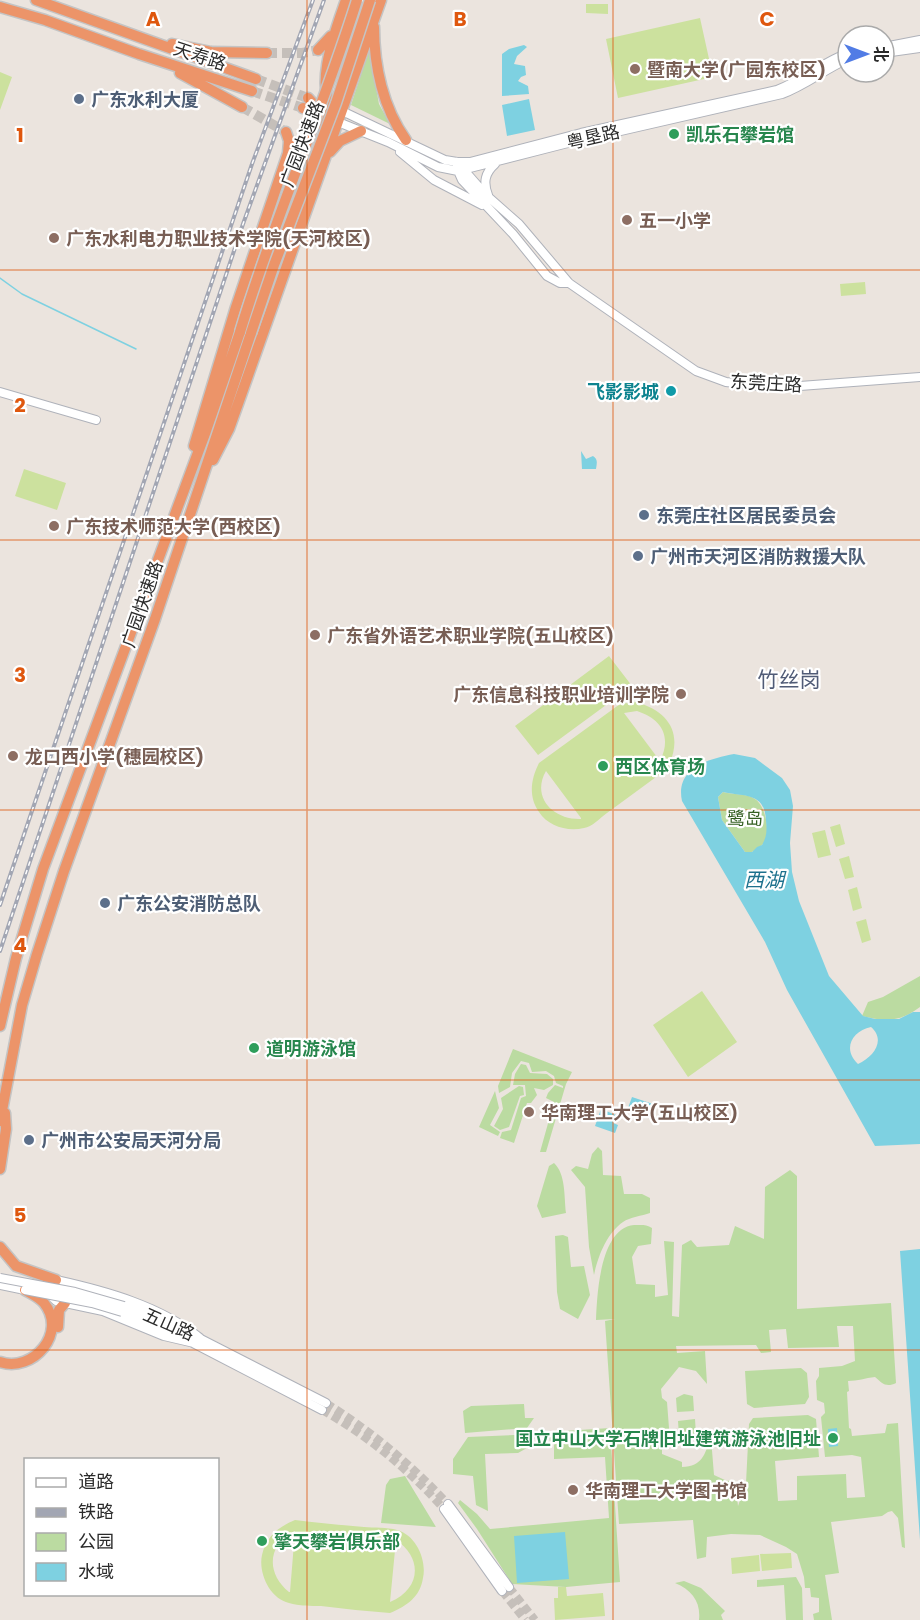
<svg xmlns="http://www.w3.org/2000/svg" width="920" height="1620" font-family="Poppins,'Noto Sans SC',sans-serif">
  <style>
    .green { fill: #bbdba1; fill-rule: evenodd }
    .pitch { fill: #cce19e; fill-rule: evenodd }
    .water { fill: #7ed1e1; fill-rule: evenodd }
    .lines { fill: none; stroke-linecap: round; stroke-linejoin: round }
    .stream { stroke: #7ed1e1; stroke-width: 1.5 }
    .secondary-tunnel { stroke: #c5bfba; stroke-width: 8; stroke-dasharray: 8 4; stroke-linecap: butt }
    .highway-tunnel { stroke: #c5bfba; stroke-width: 10; stroke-dasharray: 10 5; stroke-linecap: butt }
    .secondary-casing { stroke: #afb2ba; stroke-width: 10 }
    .highway-casing { stroke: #c4c4c4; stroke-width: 13 }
    .secondary { stroke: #fff; stroke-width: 8 }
    .highway { stroke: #ec9469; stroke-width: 10 }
    .rail-casing { stroke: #a2a6b3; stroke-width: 4 }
    .rail { stroke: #fff; stroke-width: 1.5; stroke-dasharray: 4.5; stroke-linecap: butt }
    .secondary-bridge-casing { stroke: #afb2ba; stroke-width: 10; stroke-linecap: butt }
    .highway-bridge-casing { stroke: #c4c4c4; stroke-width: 13; stroke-linecap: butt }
    .secondary-bridge { stroke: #fff; stroke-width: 8 }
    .highway-bridge { stroke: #ec9469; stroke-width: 10 }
    .grid { fill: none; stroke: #df570e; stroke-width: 1.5; stroke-opacity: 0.55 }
    .education-dot { fill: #8d6e63; stroke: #fff; stroke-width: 2 }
    .service-dot { fill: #5c6f8a; stroke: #fff; stroke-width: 2 }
    .leisure-dot { fill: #2e9e5b; stroke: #fff; stroke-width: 2 }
    .culture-dot { fill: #0f9aa8; stroke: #fff; stroke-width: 2 }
    .labels { text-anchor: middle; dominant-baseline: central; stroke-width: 4.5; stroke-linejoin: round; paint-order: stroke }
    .street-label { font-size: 18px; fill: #2b2b2b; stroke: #fff }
    .education-label { font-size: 18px; font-weight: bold; fill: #785e54; stroke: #fff; text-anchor: start }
    .service-label { font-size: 18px; font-weight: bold; fill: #4e5e75; stroke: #fff; text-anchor: start }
    .leisure-label { font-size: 18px; font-weight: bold; fill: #27864d; stroke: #fff; text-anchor: start }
    .culture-label { font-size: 18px; font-weight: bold; fill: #0d838f; stroke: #fff; text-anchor: end }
    .park-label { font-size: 18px; fill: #356023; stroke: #fff }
    .water-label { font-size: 20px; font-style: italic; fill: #1d718d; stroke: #fff }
    .quarter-label { font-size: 21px; fill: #505b76; stroke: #fff }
    .grid-label { font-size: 20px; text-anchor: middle; font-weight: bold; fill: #df570e; stroke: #fff; stroke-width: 4.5; stroke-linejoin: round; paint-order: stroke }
  </style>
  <rect width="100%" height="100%" fill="#ebe4de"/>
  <path class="green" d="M369 50 379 104 390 124 351 105Z
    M723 792C734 795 746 793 755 799 766 806 772 836 762 845 759 848 754 851 750 853L745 852 722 820 718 797Z
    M920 976V1007C900 1022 886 1022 862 1016L868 1002 883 997Z
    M513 1049 572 1072 566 1084 546 1152H540L554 1102 546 1098 548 1093 555 1085 563 1088V1086L556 1083 554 1076 546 1071 532 1072 529 1063 521 1061 512 1073 510 1087 499 1093 498 1086Z
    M521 1064 526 1065 530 1073 547 1074 553 1079V1085L544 1090 534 1088 537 1095 531 1103H527L514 1143 500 1138 502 1132 511 1130 521 1098 526 1096 525 1085H513L515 1074Z
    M519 1086 523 1087 524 1095 520 1096 509 1127 500 1130 494 1126 503 1109 501 1098Z
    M495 1091 499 1108 490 1125 500 1132 498 1136 479 1127Z
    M598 1147 602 1151 603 1175 621 1176 624 1194H642L650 1198V1213C642 1216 630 1217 623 1222 607 1233 598 1256 594 1275L589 1247 585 1187 571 1170 576 1166 588 1169 592 1154Z
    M554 1163C566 1174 564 1197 566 1213L542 1218 537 1206 549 1166Z
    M790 1170 797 1176V1309L891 1303 896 1383C886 1388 882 1383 875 1377 865 1378 858 1381 848 1381L849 1391 847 1392 849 1428 851 1429 852 1436 885 1433 887 1424 898 1423 905 1548 902 1547 898 1518 892 1511 888 1512 882 1516 831 1522 839 1573 825 1575 832 1620H814L813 1614 819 1612V1598L811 1597 810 1588H805L804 1577 797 1554 786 1547 760 1535 731 1534 707 1537 706 1557 697 1559 693 1520 619 1524 605 1321 615 1319 596 1320C597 1295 600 1228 634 1225 641 1225 646 1224 652 1228L651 1244 638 1246 632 1257 636 1284 655 1285V1297L668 1295 664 1241 674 1242 672 1316 679 1317 682 1245 691 1240 697 1247 729 1245 735 1226 764 1239 765 1187ZM837 1326H853L855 1361 842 1366 819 1368V1376L816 1381 817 1400 824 1403 825 1413 821 1417 825 1457 852 1455 861 1457 865 1497 847 1498 846 1474 797 1476V1500L778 1501 775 1461 819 1457 816 1419 808 1415 753 1418 749 1424 746 1483 738 1506 735 1480 727 1481 714 1475 711 1438C704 1455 703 1466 682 1467V1462L662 1454V1450L670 1441 667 1402 662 1398 661 1389 679 1367 696 1371 707 1384 705 1351 677 1353 676 1346 756 1345 761 1353 771 1352 769 1330 786 1329 788 1348 839 1347Z
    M563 1235 568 1237 571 1267 584 1266 590 1295 578 1319 560 1309 557 1292 555 1236Z
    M801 1368 807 1373 809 1397 805 1404 754 1408 747 1404 745 1371Z
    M684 1394 693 1396 694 1411 677 1412 676 1398Z
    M524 1404 525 1418H534L527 1428 465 1433 463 1411 471 1406Z
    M695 1419 696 1435 687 1439 679 1436 678 1421Z
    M610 1428 620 1582 566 1587 512 1584 477 1529 458 1503 460 1500 477 1514 490 1529 609 1518 605 1457 554 1459V1441H550L549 1432Z
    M537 1434 535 1438 528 1442 527 1448 518 1453 485 1454 488 1511 476 1505 473 1476 453 1474V1459L468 1437Z
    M405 1476 436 1527 381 1523 386 1485 390 1479Z
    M796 1577 802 1588 803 1620H786L784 1585 757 1587V1580Z
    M684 1581 701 1588 725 1611 721 1615 723 1620H699C701 1602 692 1590 675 1583Z"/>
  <path class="pitch" d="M586 4H608V14L586 13Z
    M700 18 713 77 618 98 606 39Z
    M0 72 12 77 0 110Z
    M865 282 866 294 841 296 840 284Z
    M24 469 66 483 57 510 15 496Z
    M609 656 632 686 538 755 515 726Z
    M636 702C671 712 684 736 667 769 647 784 627 798 607 813 600 818 592 827 584 828 567 832 548 826 539 812 528 796 531 779 539 763L620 704ZM637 711C662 719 672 737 660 761L624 713ZM546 771 581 818V819C553 820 531 797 546 771Z
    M840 824 845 844 836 847 830 827Z
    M825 830 831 855 818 858 812 833Z
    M849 856 854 877 845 879 839 859Z
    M857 887 862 908 853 911 848 890Z
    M866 919 871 940 862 943 856 922Z
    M702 991 737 1042 688 1077 653 1025Z
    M295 1520C318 1523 341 1525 364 1527 374 1528 387 1527 397 1530 416 1535 427 1560 423 1578 420 1597 407 1606 390 1613 367 1611 344 1609 321 1606 311 1606 299 1606 289 1603 270 1599 258 1573 262 1555 266 1537 278 1527 295 1520ZM295 1531 290 1592H289C266 1573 267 1545 295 1531ZM396 1540C423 1558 421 1589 390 1602Z
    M791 1553 792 1568 762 1571 760 1554Z
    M759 1555 760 1571 732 1574 731 1558Z
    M558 1587H566L567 1596 603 1593 605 1616 555 1620 554 1598H558Z"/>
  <path class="water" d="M524 45 527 47 517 56 514 64 525 66 526 75 521 77 518 81 528 86 529 94 502 96V54L509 49Z
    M529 99 535 130 507 136 502 105Z
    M581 451 586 459 593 456C598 459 597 463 596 469H582Z
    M734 754 755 758 782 778 790 790 793 806 790 843 792 872 799 901 829 976 863 1016 875 1019H899L913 1012H920V1144L875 1146 787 990 765 942 682 801C675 768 708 759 734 754ZM723 792C745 797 765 792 766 821 767 830 767 837 762 845L757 847 752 852H745L722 820 718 797ZM871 1027C886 1040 874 1057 858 1064 842 1049 852 1031 871 1027Z
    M632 1097 653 1104 649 1115 628 1108Z
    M601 1109 616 1115 613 1123 618 1125 615 1133 595 1126Z
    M920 1249V1540L900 1251Z
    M837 1428 838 1446 829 1447 828 1429Z
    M565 1532 569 1579 517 1583 514 1536Z"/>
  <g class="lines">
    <path class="stream" d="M0 278 22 294 136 349"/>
    <path class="secondary-tunnel" d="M326 1403C371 1431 412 1465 448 1504
      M322 1410C368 1436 409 1470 444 1509
      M509 1587 535 1620
      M502 1591 525 1620"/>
    <path class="highway-tunnel" d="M267 53H302L318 50
      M256 79 308 98
      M252 91 303 108
      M242 107 286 132"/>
    <defs>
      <path id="secondary" d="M884 47 920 40
        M884 53 920 48
        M342 111 445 160 457 162H470L581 133 777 90C803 80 823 62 848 53
        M338 122 388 142 438 167 458 171 564 144 782 94C806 85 825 69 848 59
        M400 152 434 180 482 205
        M457 162 485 194 519 224 569 283 696 371 726 382 760 386H800L920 377
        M457 166 458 171 462 180 513 234 547 276 560 283H569
        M488 195C483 182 485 173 495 164
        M0 392 96 420
        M0 1285 25 1290
        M124 1306 184 1331
        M122 1312 180 1336
        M195 1336 326 1403
        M191 1342 322 1410
        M194 1343 164 1336 103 1311 56 1301 53 1298 51 1293 56 1280C106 1291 160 1306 200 1338
        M448 1504 509 1587
        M444 1509 502 1591"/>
      <path id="highway" d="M36 0 256 79
        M0 7 45 20 139 54 252 91
        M374 27C374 66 383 108 406 140
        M172 44 211 52 267 53
        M318 50 331 36
        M180 73 242 107
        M308 98 321 112 325 135
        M303 108 325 117
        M335 118C313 86 335 32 346 0
        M330 152 340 141 361 131
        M194 446 236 307 288 153 289 141 286 132
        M213 460 229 429 239 401 381 0
        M0 1026 16 958 43 869 206 431 240 332
        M0 1121 22 1005 37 954 64 871 155 619 251 333
        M0 1169 6 1129 5 1113
        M0 1247 16 1266 56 1280
        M58 1327 59 1310 65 1303
        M0 1362C33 1373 68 1333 44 1303 39 1297 32 1294 25 1290"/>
    </defs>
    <use href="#secondary" class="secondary-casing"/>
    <use href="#highway" class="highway-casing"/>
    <use href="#secondary" class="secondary"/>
    <use href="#highway" class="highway"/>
    <defs>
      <path id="rail" d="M0 905 252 164 313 0
        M0 951 243 224 324 0"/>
    </defs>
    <use href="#rail" class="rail-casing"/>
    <use href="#rail" class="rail"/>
    <defs>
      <path id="secondary-bridge" d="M0 1278 75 1292 124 1306
        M25 1290 92 1303 122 1312"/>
      <path id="highway-bridge" d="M240 332C274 219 322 112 357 0
        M251 333 274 265 336 103 370 0"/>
    </defs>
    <use href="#secondary-bridge" class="secondary-bridge-casing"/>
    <use href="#highway-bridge" class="highway-bridge-casing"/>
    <use href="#secondary-bridge" class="secondary-bridge"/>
    <use href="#highway-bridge" class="highway-bridge"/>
  </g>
  <path class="grid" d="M307 0V1620M613 0V1620M0 270H920M0 540H920M0 810H920M0 1080H920M0 1350H920"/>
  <g class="education-dot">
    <circle cx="635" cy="69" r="6"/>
    <circle cx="627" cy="220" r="6"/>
    <circle cx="54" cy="238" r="6"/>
    <circle cx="54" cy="526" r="6"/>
    <circle cx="315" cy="635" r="6"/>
    <circle cx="681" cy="694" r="6"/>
    <circle cx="13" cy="756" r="6"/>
    <circle cx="529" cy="1112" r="6"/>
    <circle cx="573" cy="1490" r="6"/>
  </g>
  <g class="service-dot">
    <circle cx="79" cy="99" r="6"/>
    <circle cx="644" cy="515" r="6"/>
    <circle cx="638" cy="556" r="6"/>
    <circle cx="105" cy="903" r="6"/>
    <circle cx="29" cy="1140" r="6"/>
  </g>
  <g class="leisure-dot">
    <circle cx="674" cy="134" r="6"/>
    <circle cx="603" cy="766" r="6"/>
    <circle cx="254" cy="1048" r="6"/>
    <circle cx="833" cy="1438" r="6"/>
    <circle cx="262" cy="1541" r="6"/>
  </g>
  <circle class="culture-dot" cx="671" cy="391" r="6"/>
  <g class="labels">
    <g class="street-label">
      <text transform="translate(200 56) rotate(18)">天寿路</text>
      <text transform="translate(593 137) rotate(-13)">粤垦路</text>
      <text transform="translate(302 144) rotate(-69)">广园快速路</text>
      <text transform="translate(766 383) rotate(3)">东莞庄路</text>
      <text transform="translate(142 604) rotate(-71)">广园快速路</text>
      <text transform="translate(169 1324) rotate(24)">五山路</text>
    </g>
    <g class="education-label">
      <text x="647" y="69">暨南大学(广园东校区)</text>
      <text x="639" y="220">五一小学</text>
      <text x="66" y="238">广东水利电力职业技术学院(天河校区)</text>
      <text x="66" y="526">广东技术师范大学(西校区)</text>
      <text x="327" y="635">广东省外语艺术职业学院(五山校区)</text>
      <text x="669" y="694" text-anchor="end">广东信息科技职业培训学院</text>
      <text x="25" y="756">龙口西小学(穗园校区)</text>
      <text x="541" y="1112">华南理工大学(五山校区)</text>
      <text x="585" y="1490">华南理工大学图书馆</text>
    </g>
    <g class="service-label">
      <text x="91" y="99">广东水利大厦</text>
      <text x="656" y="515">东莞庄社区居民委员会</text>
      <text x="650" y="556">广州市天河区消防救援大队</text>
      <text x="117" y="903">广东公安消防总队</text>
      <text x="41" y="1140">广州市公安局天河分局</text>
    </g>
    <g class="leisure-label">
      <text x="686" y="134">凯乐石攀岩馆</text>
      <text x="615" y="766">西区体育场</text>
      <text x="266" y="1048">道明游泳馆</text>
      <text x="821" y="1438" text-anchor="end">国立中山大学石牌旧址建筑游泳池旧址</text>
      <text x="274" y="1541">擎天攀岩俱乐部</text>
    </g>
    <g class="culture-label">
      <text x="659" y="391">飞影影城</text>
    </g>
    <g class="park-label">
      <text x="745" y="818">鹭岛</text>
    </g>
    <g class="water-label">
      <text x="764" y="880">西湖</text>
    </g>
    <g class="quarter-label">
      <text x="789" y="679">竹丝岗</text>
    </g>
  </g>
  <g class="grid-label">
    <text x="153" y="26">A</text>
    <text x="460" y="26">B</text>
    <text x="767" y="26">C</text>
    <text x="20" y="142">1</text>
    <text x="20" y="412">2</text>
    <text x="20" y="682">3</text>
    <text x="20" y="952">4</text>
    <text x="20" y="1222">5</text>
  </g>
  <rect x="24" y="1458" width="195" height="138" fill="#ffffff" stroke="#aaaaaa" stroke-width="1.5"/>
  <rect x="36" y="1478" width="30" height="9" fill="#ffffff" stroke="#aaaaaa" stroke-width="1.5"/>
  <text x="78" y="1488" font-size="18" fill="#2b2b2b">道路</text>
  <rect x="36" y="1508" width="30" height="9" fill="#a2a6b3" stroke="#aaaaaa" stroke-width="1.5"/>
  <text x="78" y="1518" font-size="18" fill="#2b2b2b">铁路</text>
  <rect x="36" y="1533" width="30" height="18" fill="#bbdba1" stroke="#aaaaaa" stroke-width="1.5"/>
  <text x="78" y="1548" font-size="18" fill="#2b2b2b">公园</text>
  <rect x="36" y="1563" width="30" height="18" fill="#7ed1e1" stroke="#aaaaaa" stroke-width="1.5"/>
  <text x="78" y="1578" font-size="18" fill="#2b2b2b">水域</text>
  <g transform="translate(866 54) rotate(90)"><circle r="28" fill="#ffffff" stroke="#aaaaaa" stroke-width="1.5"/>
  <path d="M0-4.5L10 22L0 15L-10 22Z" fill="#517ce5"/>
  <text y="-9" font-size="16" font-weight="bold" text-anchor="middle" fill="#2b2b2b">北</text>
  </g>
</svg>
